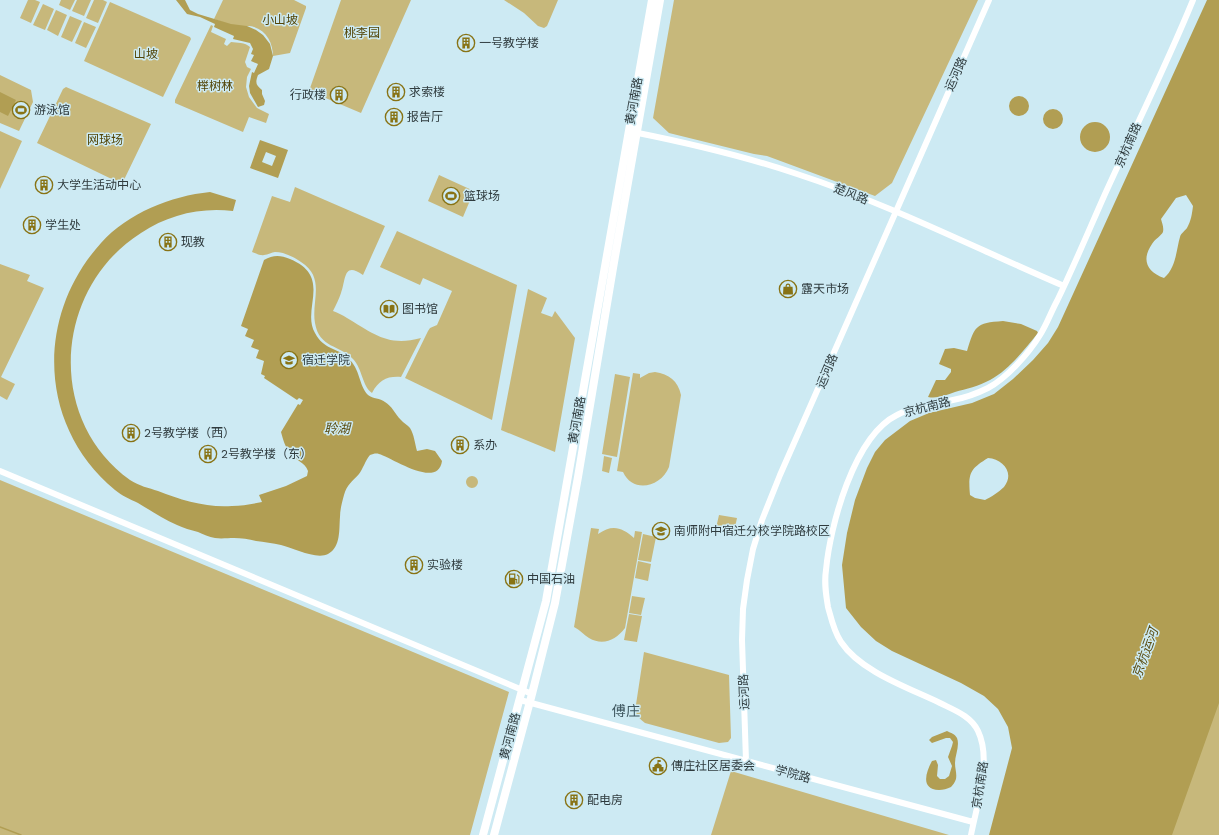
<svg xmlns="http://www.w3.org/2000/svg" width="1219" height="835" font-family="'Work Sans','Noto Sans SC',sans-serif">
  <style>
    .green { fill: #c7b87b }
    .water { fill: #b19e53; fill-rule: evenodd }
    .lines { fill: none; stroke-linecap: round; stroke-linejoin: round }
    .stream { stroke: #b19e53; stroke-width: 1.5 }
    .minor { stroke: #fff; stroke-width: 6 }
    .major { stroke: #fff; stroke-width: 8 }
    .labels { text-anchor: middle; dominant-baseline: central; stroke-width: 3; stroke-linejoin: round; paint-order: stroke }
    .park-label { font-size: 12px; fill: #524405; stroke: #cdeaf3 }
    .poi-label { font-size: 12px; fill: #2f3b3e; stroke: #cdeaf3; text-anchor: start }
    .street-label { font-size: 12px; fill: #2f3b3e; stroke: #cdeaf3 }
    .water-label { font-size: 13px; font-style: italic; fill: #5c4e13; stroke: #cdeaf3 }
    .quarter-label { font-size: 14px; fill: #3e575f; stroke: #cdeaf3 }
  </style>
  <rect width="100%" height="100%" fill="#cdeaf3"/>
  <path class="green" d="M28 0H35L40 2 31 23 20 18Z
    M61 0H75L70 10 59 5Z
    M77 0H91L84 16 72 11Z
    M94 0H103L107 2 98 23 86 18Z
    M223 0H294L306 6V8L290 53 273 56C273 44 267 31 254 27 249 25 243 27 238 26 230 25 222 22 214 19Z
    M341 0H411L361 113 309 91Z
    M504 0H558L547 26 544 28 538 26 524 13Z
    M674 0H978L892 183 875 196 767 156 754 154 669 133 653 118Z
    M110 2 190 37 191 39 163 97 84 61Z
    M43 4 54 9 45 30 33 25Z
    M56 10 67 15 58 36 47 30Z
    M70 16 82 21 72 42 61 37Z
    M84 22 96 27 86 48 75 43Z
    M211 25 213 26 211 32 226 39 224 44 227 46 231 42C237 43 245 42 250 47L245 62 247 67 251 69 247 77 246 87 249 97 257 108 269 114 266 123 249 117 243 132 175 103V100Z
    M0 75 31 90 33 102 19 131 0 123Z
    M66 87 151 124 122 184 37 143 63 89Z
    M0 131 22 141 0 189Z
    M439 175 474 191 463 217 428 201Z
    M295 187 385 226 363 275C343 261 346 280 341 293 339 299 336 305 333 311 338 313 343 315 347 318 374 334 388 347 421 338L401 377C387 376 379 380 372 393 362 386 363 370 353 359 340 345 319 348 315 323 311 301 326 278 301 262 294 257 284 252 275 252 272 252 268 255 264 255 260 256 256 253 252 252L272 196 290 202Z
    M397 231 517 285 492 420 405 378 428 331 430 328 437 325 452 291 423 278 420 285 380 267Z
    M0 264 30 275 27 281 44 288 1 377 15 384 7 400 0 396Z
    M528 289 547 298 541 313 552 317 555 311 575 338 555 452 501 430Z
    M655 372C669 374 678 381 681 395L669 467C661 487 633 494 623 472L617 471 633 373 640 374V378L649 373Z
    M615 374 630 377 617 457 602 454Z
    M604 456 612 458 609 473 602 471Z
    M466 482a6 6 0 1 1 12 0a6 6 0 1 1-12 0Z
    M0 480 509 692 470 835H0Z
    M719 515 737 518 734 532 716 528Z
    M591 528 599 529 598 534C612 524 622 527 634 538L635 531 642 532 625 628C616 640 603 646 589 638 584 635 580 630 574 627Z
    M643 534 656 537 651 562 638 560Z
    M638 561 651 564 648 581 635 578Z
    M632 596 645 598 641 615 629 613Z
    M629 614 642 616 637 642 624 640Z
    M644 652 729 675 731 738 728 742 719 743 645 723C640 719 637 716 635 711Z
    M1219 691V835H1170Z
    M731 771 949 835H711Z"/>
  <path class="water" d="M176 0H185L190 10 198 14 231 24 247 26 256 30 263 35 270 44 273 56 269 69 258 75C255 83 256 85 262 90V94L265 101 264 105 258 107 250 93 249 86 252 72 254 73 258 64 251 61 254 55 251 54 253 49 250 43 233 39 234 36 214 27 215 24 200 17 187 14Z
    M1207 0H1219V703L1172 835H989L1012 748 1008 727 998 709 984 696 961 683 892 651 876 641 861 627 846 608 842 565 847 533 855 500 867 468 875 452 885 440 910 421 929 413 972 403 994 394 1013 379 1033 360 1048 343 1058 327ZM1186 195 1193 206C1192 214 1191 221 1187 228 1185 231 1181 233 1180 237 1176 251 1176 268 1164 278 1147 272 1141 260 1152 244 1155 239 1161 236 1163 232 1164 227 1162 223 1161 219L1176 198ZM988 458C1003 459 1015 473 1004 487 999 492 991 497 985 500L975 498 970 495C968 473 970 469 988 458Z
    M0 92 16 100 8 116 0 112Z
    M1009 106a10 10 0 1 1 20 0a10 10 0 1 1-20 0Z
    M1043 119a10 10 0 1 1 20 0a10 10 0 1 1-20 0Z
    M1080 137a15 15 0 1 1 30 0a15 15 0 1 1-30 0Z
    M260 140 288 150 278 178 250 168ZM266 152 276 156 272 166 262 162Z
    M210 192 236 200 233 211C200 207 168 215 141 233 54 288 45 419 130 480 139 486 149 488 158 491 181 500 207 508 232 506 242 506 252 504 262 502L259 495 286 486 307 476 308 471C305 462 296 461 290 453 285 447 283 439 281 432L298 404 300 405 303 400 299 398 297 400 264 378 265 376 261 374 264 361 256 358 259 350 251 347 254 340 245 336 248 329 241 326 264 260C273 255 280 255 290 259 333 277 301 309 315 333 324 350 336 347 348 358 361 370 358 384 368 395 373 399 380 398 385 402 392 406 395 414 401 420 403 423 408 425 410 428 414 434 415 444 417 451L427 449 435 451 442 461C438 490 391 457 379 454 376 453 373 454 370 455 365 461 363 469 359 474 352 482 347 484 344 495 342 502 340 510 340 517 339 529 341 547 328 554 316 560 294 548 281 545 273 543 264 542 256 541 249 539 241 538 234 538 228 538 221 539 215 538 209 537 203 534 198 532 191 530 183 528 177 525 163 519 150 510 138 503 130 499 122 496 115 490 38 426 35 316 101 243 128 213 171 196 210 192Z
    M1003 321 1021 324 1037 331 1038 333C1024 350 1009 370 990 380 979 386 966 389 955 392 946 395 937 399 928 397L936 380H945L951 372V369L939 364 945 349 954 348 967 351C975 326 975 323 1003 321Z
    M947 731C951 733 955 734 957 738 960 746 955 755 955 763 955 769 957 773 956 779 955 782 953 785 951 787 947 789 943 790 939 790 920 789 926 772 932 761L936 760 938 765 937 776 940 779H945L949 776 952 766 948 757 952 746 953 742 950 738H946L932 743 929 740 932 737Z"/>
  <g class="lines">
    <path class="stream" d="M0 827 21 835"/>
    <path class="minor" d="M633 132C688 143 744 156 797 174 889 204 975 248 1064 286
      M0 471 532 694
      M520 700 973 822
      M746 761 742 640 743 609 747 580 753 549 762 520 780 475 989 0
      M971 835C977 804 992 760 978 731 971 716 954 710 940 703 909 688 861 672 841 642 834 632 831 618 828 607 826 595 824 583 826 570 830 526 854 436 897 415 914 406 934 404 953 400 964 398 978 393 988 388 1007 378 1029 353 1040 335 1047 324 1051 312 1057 301 1074 266 1089 230 1105 194 1134 130 1166 66 1193 0"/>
    <path class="major" d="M483 835 546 601 652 0
      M494 835 532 694 555 603 578 477 613 268 660 0"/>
  </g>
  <defs>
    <symbol id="building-ring" viewBox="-11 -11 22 22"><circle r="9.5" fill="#cdeaf3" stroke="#887315" stroke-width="1.5"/><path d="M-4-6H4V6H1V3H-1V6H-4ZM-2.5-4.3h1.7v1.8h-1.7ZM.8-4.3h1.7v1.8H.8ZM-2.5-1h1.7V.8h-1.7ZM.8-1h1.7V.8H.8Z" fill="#887315"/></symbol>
    <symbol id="stadium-ring" viewBox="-11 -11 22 22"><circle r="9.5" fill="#cdeaf3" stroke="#887315" stroke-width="1.5"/><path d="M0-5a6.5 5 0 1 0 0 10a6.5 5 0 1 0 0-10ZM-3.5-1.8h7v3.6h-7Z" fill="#887315"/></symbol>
    <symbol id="shop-ring" viewBox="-11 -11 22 22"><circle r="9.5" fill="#cdeaf3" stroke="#887315" stroke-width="1.5"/><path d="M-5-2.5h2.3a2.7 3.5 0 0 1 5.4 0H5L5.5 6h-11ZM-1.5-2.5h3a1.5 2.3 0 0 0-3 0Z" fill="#887315"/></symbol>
    <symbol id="library-ring" viewBox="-11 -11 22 22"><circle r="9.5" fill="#cdeaf3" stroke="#887315" stroke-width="1.5"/><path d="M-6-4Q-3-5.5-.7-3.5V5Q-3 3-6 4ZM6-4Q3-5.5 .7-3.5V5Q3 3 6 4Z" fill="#887315"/></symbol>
    <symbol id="university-ring" viewBox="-11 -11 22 22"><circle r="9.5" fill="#cdeaf3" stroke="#887315" stroke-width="1.5"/><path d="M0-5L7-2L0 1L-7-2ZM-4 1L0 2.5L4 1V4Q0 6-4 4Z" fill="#887315"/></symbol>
    <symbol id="school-ring" viewBox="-11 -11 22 22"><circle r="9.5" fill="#cdeaf3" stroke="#887315" stroke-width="1.5"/><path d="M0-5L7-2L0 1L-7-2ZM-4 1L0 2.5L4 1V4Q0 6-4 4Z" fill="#887315"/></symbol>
    <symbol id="fuel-ring" viewBox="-11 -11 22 22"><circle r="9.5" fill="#cdeaf3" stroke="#887315" stroke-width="1.5"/><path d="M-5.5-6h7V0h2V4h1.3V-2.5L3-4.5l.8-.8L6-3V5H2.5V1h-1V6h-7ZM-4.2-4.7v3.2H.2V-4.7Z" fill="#887315"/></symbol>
    <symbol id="civic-ring" viewBox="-11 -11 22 22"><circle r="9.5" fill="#cdeaf3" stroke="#887315" stroke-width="1.5"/><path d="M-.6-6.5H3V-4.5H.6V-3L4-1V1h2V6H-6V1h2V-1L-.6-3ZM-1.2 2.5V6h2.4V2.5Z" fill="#887315"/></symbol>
  </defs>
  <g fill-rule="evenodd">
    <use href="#building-ring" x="456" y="33" width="20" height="20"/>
    <use href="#building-ring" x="386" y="82" width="20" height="20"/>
    <use href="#building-ring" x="329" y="85" width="20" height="20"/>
    <use href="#stadium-ring" x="11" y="100" width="20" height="20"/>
    <use href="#building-ring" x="384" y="107" width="20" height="20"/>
    <use href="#building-ring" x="34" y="175" width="20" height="20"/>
    <use href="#stadium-ring" x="441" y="186" width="20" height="20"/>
    <use href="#building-ring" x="22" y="215" width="20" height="20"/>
    <use href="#building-ring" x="158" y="232" width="20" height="20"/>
    <use href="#shop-ring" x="778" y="279" width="20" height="20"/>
    <use href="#library-ring" x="379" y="299" width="20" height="20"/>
    <use href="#university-ring" x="279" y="350" width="20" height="20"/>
    <use href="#building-ring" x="121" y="423" width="20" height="20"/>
    <use href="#building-ring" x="450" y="435" width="20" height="20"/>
    <use href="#building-ring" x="198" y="444" width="20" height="20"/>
    <use href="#school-ring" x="651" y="521" width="20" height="20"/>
    <use href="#building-ring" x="404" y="555" width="20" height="20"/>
    <use href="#fuel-ring" x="504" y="569" width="20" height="20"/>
    <use href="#civic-ring" x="648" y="756" width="20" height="20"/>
    <use href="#building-ring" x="564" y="790" width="20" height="20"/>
  </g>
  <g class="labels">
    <g class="park-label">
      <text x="280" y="20">小山坡</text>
      <text x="362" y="33">桃李园</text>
      <text x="146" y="54">山坡</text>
      <text x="215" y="86">榉树林</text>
      <text x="105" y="140">网球场</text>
    </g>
    <g class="poi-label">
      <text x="479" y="43">一号教学楼</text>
      <text x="409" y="92">求索楼</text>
      <text x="326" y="95" text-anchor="end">行政楼</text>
      <text x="34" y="110">游泳馆</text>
      <text x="407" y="117">报告厅</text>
      <text x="57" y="185">大学生活动中心</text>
      <text x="464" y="196">篮球场</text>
      <text x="45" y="225">学生处</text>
      <text x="181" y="242">现教</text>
      <text x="801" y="289">露天市场</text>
      <text x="402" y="309">图书馆</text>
      <text x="302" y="360">宿迁学院</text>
      <text x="144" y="433">2号教学楼（西）</text>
      <text x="473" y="445">系办</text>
      <text x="221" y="454">2号教学楼（东）</text>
      <text x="674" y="531">南师附中宿迁分校学院路校区</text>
      <text x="427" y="565">实验楼</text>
      <text x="527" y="579">中国石油</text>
      <text x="671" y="766">傅庄社区居委会</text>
      <text x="587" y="800">配电房</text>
    </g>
    <g class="street-label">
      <text transform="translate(956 74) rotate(-66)">运河路</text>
      <text transform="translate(634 101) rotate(-80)">黄河南路</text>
      <text transform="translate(1128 145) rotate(-66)">京杭南路</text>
      <text transform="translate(851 194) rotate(21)">楚风路</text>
      <text transform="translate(827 371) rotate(-67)">运河路</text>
      <text transform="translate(927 407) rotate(-14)">京杭南路</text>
      <text transform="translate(577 420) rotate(-80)">黄河南路</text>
      <text transform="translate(744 692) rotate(-92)">运河路</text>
      <text transform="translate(510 736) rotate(-75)">黄河南路</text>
      <text transform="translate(793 774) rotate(15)">学院路</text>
      <text transform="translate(980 785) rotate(-81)">京杭南路</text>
    </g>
    <g class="water-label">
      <text x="337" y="428">聆湖</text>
      <text transform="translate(1145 653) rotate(-70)">京杭运河</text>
    </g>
    <g class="quarter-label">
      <text x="626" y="711">傅庄</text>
    </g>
  </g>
</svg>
